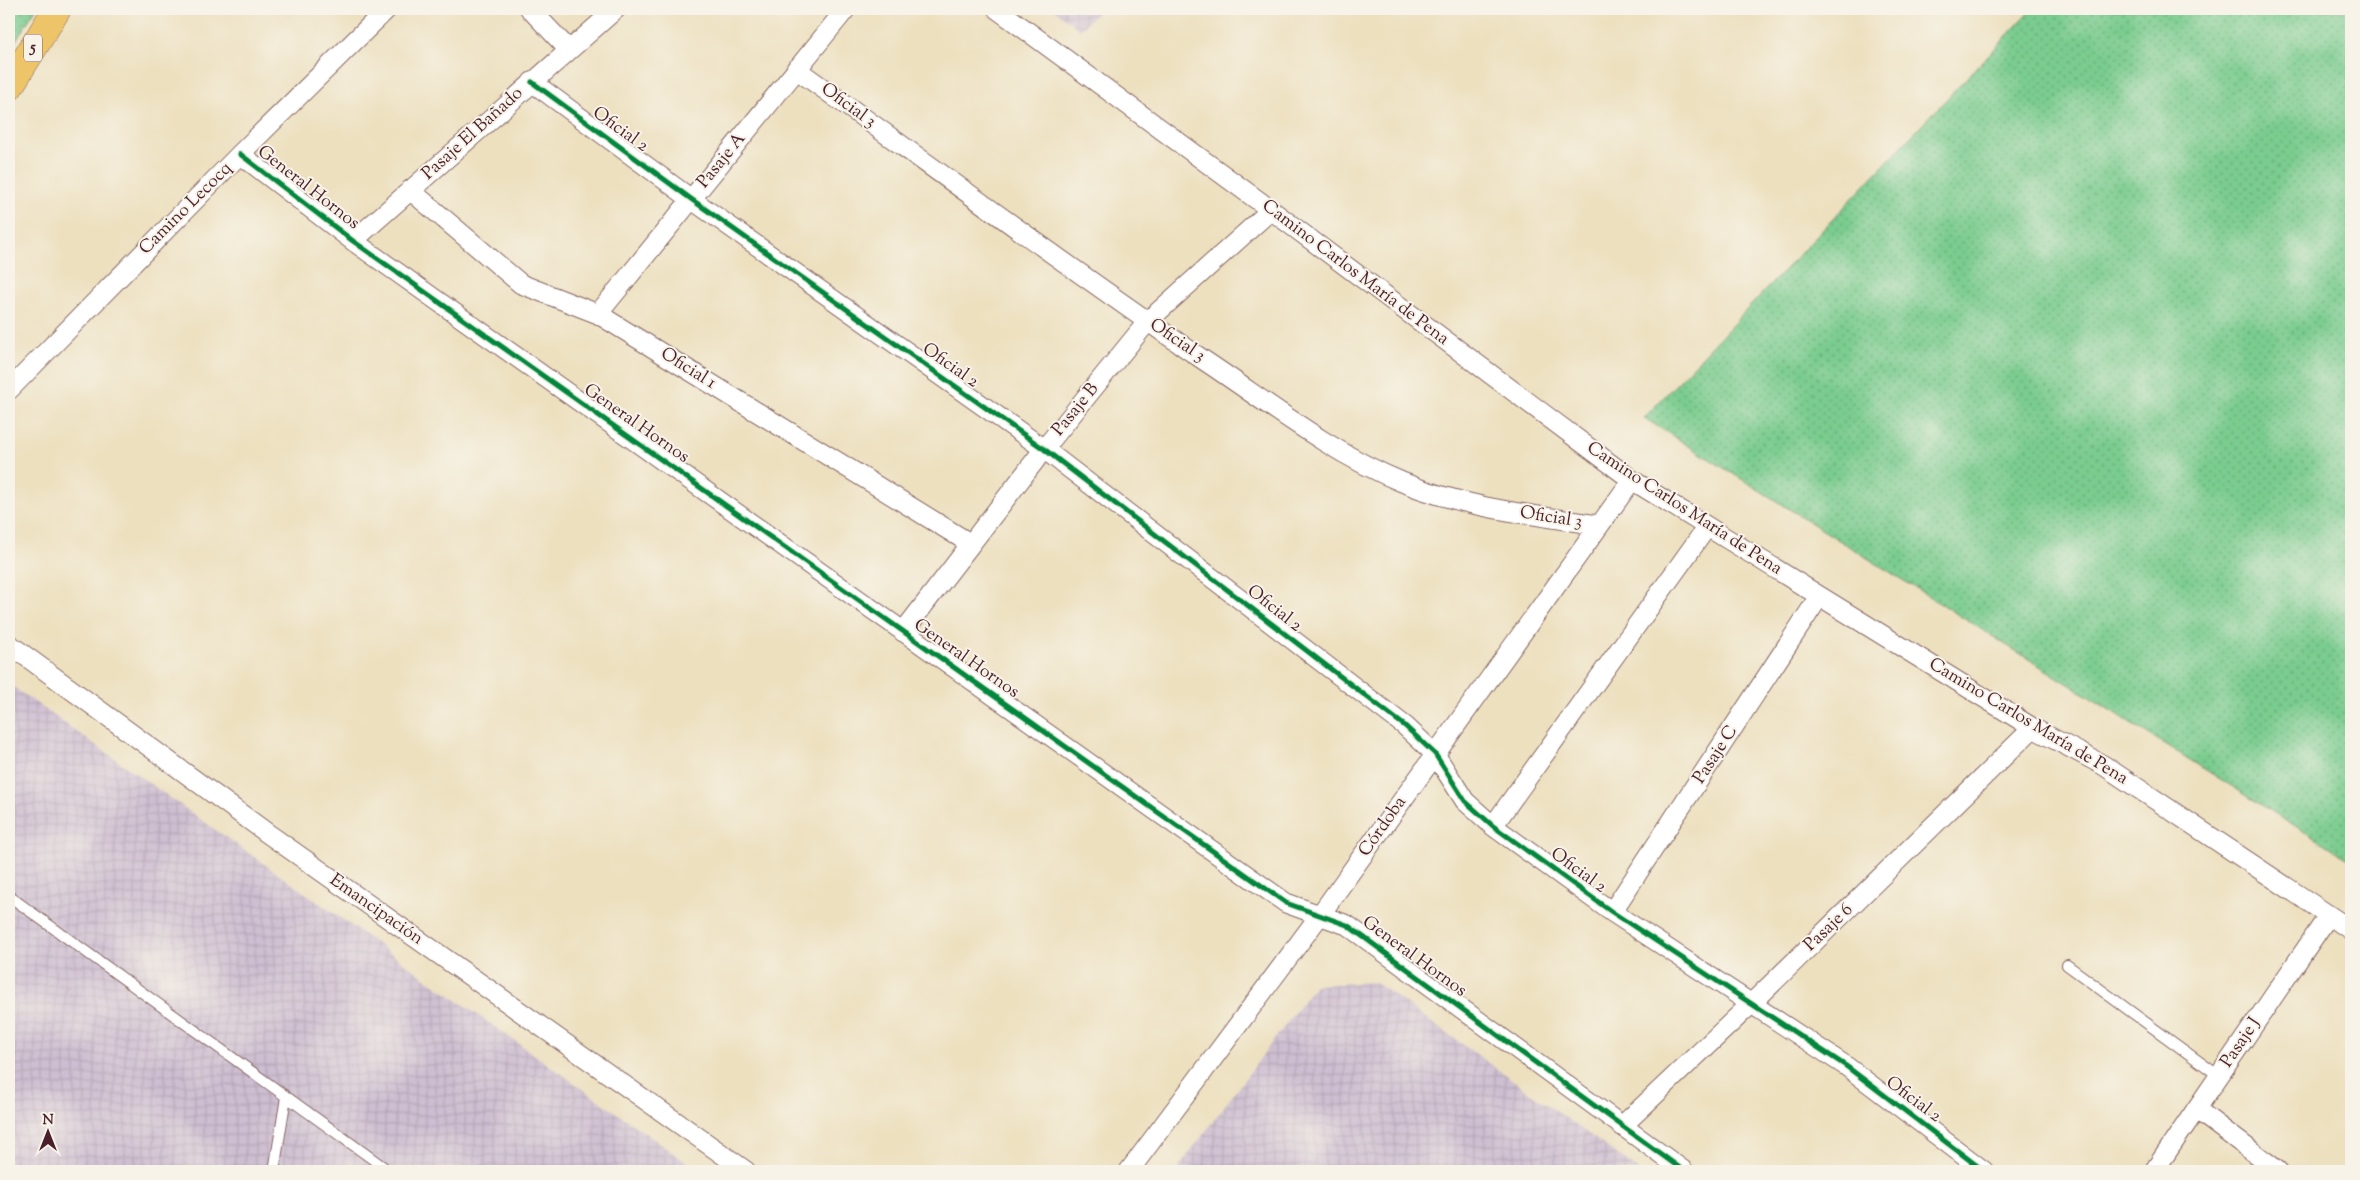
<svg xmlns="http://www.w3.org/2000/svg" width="2360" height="1180" font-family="'Sorts Mill Goudy',serif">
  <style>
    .industrial { fill: url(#industrial-grid) }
    .grass { fill: url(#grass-dots); stroke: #62765d }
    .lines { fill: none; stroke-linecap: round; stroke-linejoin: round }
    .lane-casing { stroke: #83635f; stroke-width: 12 }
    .street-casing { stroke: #83635f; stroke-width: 21 }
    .highway-casing { stroke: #83635f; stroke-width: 29 }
    .lane { stroke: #fff; stroke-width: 10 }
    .street { stroke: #fff; stroke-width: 19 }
    .highway { stroke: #eec469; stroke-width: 28 }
    .cycleway-casing { stroke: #f7f3e8; stroke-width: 8 }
    .cycleway { stroke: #00873e; stroke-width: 5 }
    .labels { text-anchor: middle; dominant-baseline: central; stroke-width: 4; stroke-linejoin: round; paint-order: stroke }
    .shield { fill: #f7f3e8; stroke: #7e5f64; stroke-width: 1 }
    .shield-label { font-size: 16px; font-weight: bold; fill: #4a1f2b }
    .street-label { font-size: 18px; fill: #4a1f2b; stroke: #f7f3e8 }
  </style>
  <defs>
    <pattern id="industrial-grid" width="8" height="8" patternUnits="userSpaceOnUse" patternTransform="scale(1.25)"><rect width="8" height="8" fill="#cebed1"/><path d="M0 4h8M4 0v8" fill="none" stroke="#b2a3b4"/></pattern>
    <pattern id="grass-dots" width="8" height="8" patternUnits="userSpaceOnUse" patternTransform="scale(1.25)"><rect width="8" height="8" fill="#7acc8f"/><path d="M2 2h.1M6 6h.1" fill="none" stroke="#66a575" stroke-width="1.8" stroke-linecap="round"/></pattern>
  </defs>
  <rect width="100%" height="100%" fill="#f7f3e8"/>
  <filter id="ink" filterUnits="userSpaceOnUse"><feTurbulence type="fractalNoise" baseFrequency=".02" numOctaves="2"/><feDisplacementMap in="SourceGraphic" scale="10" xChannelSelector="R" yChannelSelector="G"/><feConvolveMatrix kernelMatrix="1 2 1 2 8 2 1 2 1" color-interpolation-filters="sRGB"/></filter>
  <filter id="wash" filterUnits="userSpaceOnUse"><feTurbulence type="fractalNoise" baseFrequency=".0096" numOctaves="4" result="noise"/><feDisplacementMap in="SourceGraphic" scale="20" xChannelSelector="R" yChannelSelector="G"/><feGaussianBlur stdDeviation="1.12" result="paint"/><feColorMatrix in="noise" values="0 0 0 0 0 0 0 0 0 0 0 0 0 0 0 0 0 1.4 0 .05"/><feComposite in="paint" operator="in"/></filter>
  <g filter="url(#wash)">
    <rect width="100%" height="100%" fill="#ede0bf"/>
    <path class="industrial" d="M1054 9H1100L1080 30Z
      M9 684 689 1164 700 1171H9Z
      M1375 982 1608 1148 1639 1171H1176L1315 985Z"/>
    <path class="grass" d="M9 9H36L9 51Z
      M2032 9 2351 10V861L1644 418Z"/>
  </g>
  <g filter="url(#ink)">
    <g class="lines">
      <defs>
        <path id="lane" d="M9 896 389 1171
          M2067 965 2219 1076
          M274 1171 286 1097"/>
        <path id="street" d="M530 9 569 50
          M997 9 1271 210 1632 480 2033 728 2103 765 2351 930
          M796 69C931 166 1065 265 1202 359 1267 402 1329 452 1402 482 1465 508 1533 515 1599 525
          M532 82 691 199 1044 449 1405 726 1435 754 1465 801 1493 826 1612 912 1846 1066 1984 1171
          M240 154 353 241 1286 903 1347 925 1684 1171
          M410 190 521 284 598 314 971 544
          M353 241 616 9
          M598 314 846 9
          M9 390 240 154 387 9
          M903 632 1044 449 1148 321 1271 210
          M9 644 267 833 746 1171
          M1493 826 1707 527
          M1612 912 1819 597
          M2196 1109 2278 1171
          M1622 1126 1752 1003 2033 728
          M1129 1171 1320 915 1632 480
          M2154 1171 2329 915"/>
        <path id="highway" d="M9 87 57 9"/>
      </defs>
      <use href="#lane" class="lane-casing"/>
      <use href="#street" class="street-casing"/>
      <use href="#highway" class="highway-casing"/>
      <use href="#lane" class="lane"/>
      <use href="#street" class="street"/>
      <use href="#highway" class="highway"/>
      <defs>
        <path id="cycleway" d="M532 82 691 199 1044 449 1405 726 1435 754 1465 801 1493 826 1612 912 1846 1066 1984 1171
          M240 154 353 241 1286 903 1347 925 1684 1171"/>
      </defs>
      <use href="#cycleway" class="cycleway-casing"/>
      <use href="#cycleway" class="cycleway"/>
    </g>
  </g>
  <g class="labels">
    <rect class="shield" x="24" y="34.5" width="18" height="27" rx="4"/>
    <g class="shield-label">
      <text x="33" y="48">5</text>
    </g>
    <g class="street-label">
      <text transform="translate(848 106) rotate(36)">Oficial 3</text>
      <text transform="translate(620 130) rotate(36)">Oficial 2</text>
      <text transform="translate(473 134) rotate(-42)">Pasaje El Bañado</text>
      <text transform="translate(722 161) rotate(-51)">Pasaje A</text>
      <text transform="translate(308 188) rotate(38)">General Hornos</text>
      <text transform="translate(186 209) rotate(-45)">Camino Lecocq</text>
      <text transform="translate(1355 273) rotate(37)">Camino Carlos María de Pena</text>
      <text transform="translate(1177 341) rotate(34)">Oficial 3</text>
      <text transform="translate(950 366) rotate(35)">Oficial 2</text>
      <text transform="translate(688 369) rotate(32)">Oficial 1</text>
      <text transform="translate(1076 410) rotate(-51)">Pasaje B</text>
      <text transform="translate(636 424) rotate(35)">General Hornos</text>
      <text transform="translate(1684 509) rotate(33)">Camino Carlos María de Pena</text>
      <text transform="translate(1551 518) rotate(9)">Oficial 3</text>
      <text transform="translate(1274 609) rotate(38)">Oficial 2</text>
      <text transform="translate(966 659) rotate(35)">General Hornos</text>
      <text transform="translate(2028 722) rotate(31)">Camino Carlos María de Pena</text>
      <text transform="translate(1716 755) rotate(-57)">Pasaje C</text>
      <text transform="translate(1383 827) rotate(-55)">Córdoba</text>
      <text transform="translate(1578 871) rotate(36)">Oficial 2</text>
      <text transform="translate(376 910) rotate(35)">Emancipación</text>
      <text transform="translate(1829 928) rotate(-44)">Pasaje 6</text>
      <text transform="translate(1414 957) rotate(36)">General Hornos</text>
      <text transform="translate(2241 1043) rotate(-56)">Pasaje J</text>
      <text transform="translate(1913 1100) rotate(37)">Oficial 2</text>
    </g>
  </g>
  <rect width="2360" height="1180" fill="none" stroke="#f7f3e8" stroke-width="30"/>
  <g transform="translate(48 1132)" stroke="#f7f3e8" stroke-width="4" paint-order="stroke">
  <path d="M0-4L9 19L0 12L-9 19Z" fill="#4a1f2b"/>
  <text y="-8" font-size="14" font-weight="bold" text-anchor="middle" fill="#4a1f2b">N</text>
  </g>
</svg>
